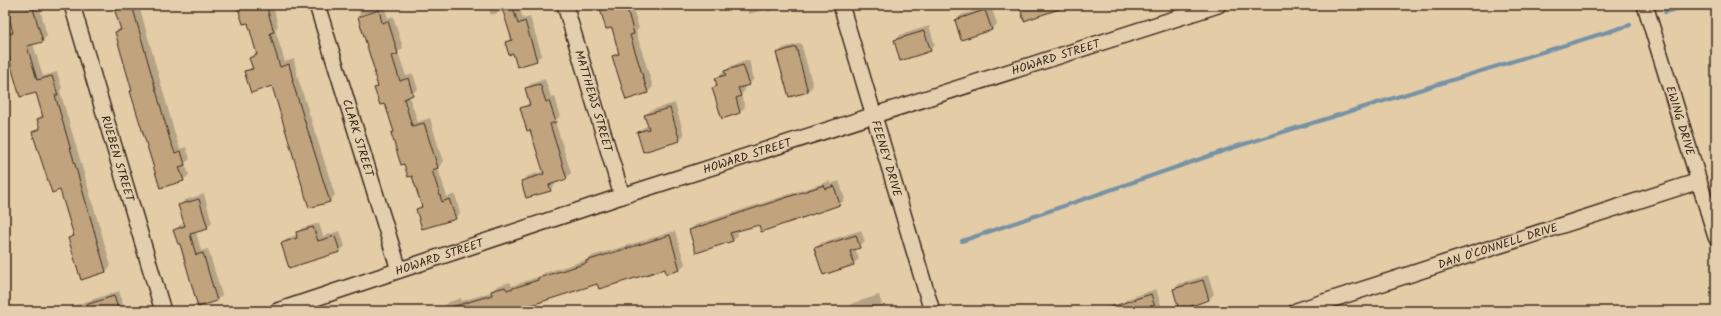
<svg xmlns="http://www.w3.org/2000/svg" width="1721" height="316" font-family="Kalam,sans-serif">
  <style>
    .shadow { fill: #0003 }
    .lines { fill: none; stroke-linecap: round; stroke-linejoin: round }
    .stream { stroke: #7692a4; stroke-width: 4 }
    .building { fill: #c1a37e; stroke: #3b2a1e }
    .street-casing { stroke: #3b2a1e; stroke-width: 18 }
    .street { stroke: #e3cfad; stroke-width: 15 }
    .labels { text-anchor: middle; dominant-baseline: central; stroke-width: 4; stroke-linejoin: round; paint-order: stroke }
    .street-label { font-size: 12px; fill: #3b2a1e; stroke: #e3cfad }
  </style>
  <rect width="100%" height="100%" fill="#e4cca7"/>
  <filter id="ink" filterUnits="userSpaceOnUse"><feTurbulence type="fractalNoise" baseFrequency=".025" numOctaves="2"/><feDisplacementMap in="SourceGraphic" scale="8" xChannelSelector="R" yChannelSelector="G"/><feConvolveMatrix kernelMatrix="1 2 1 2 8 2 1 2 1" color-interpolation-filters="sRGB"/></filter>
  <g filter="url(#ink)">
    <path class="shadow" d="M7 5H39L47 36 42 41 33 44 43 76 57 72 62 88 60 91 111 266 105 272 70 238 74 233 61 189 33 132 40 126 38 119 43 114 36 91 21 96 5 38 10 31 14 30Z
      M114 5H139L175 134 180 149 186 147 190 159 185 163 189 175 183 180 132 91 133 90 116 32 121 27Z
      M239 5H273L278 26 275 29 285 62 294 59 297 75 335 195 330 201 309 207 272 85 245 72 253 66 250 58 257 52 249 21Z
      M357 5H384L388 18 393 16 403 48 398 52 406 76 413 74 418 89 409 96 418 122 430 118 443 162 438 168 447 197 455 194 460 213 455 218 417 209 422 205 413 175 392 133 395 130 386 103 375 88 379 85 376 72Z
      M488 5H519L523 19 530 17 542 55 536 60 513 52 506 42 512 37 504 11 491 15Z
      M601 5H632L639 28 636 32 653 87 648 92 627 99 613 56 619 51 612 26Z
      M745 5H786L768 12 767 9 749 14Z
      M991 6 997 24 991 30 956 20 961 15Z
      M929 26 935 45 930 50 895 41 900 35Z
      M801 43 813 86 808 91 778 53 783 48Z
      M749 60 754 79 749 84 744 86 745 90 741 95 745 107 740 112 713 88 718 84 716 78 731 66Z
      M545 79 551 97 555 96 560 116 555 121 571 173 566 178 555 182V185L550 190 522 182 528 176 544 171 531 129 521 109 530 102 526 89 531 84Z
      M675 103 684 135 679 140 638 132 644 127 649 126 645 115 651 110Z
      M830 181V184L839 181 845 199 840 204 736 230 738 235 733 241 690 230 695 225Z
      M204 194 212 223 207 228 196 232 201 251 208 249 222 295 217 300 199 305 180 242 175 230 180 225 185 223 180 205 185 200Z
      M319 223 323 236 340 231 345 246 339 252 283 243 288 238 297 235V233L302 228Z
      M861 230 865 242 855 248 859 259 853 264 815 248 821 243Z
      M675 231 685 264 680 269 667 273 665 267 598 283 507 311H438L449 302 461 298 462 301 491 292 497 286 510 282 512 286 540 276 544 273 589 259 592 256Z
      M1208 275 1214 294 1209 299 1180 308 1174 290 1179 284Z
      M1156 289 1162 308 1159 311H1124L1122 304 1127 299Z
      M119 291 125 311H65L69 307Z
      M879 295 884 311H849L848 308 853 303Z"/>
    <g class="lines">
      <path class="stream" d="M1665 12 1690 5
        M962 241 1238 146 1630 25"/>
    </g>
    <path class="building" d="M6 5H32L43 42 27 46 37 80 52 76 58 95H55L106 272 81 280 68 238 74 236 60 190 52 193 32 132 40 129 37 119 43 117 36 93 20 97 11 66 5 35 13 33Z
      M113 5H132L170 140 175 153 181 151 185 165 179 167 184 181 160 188 130 91H132L115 32 121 30Z
      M237 5H266L274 32 270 33 280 67 289 64 293 80H292L330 202 309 208 272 86 251 93 244 71 253 69 249 58 257 55 248 23 243 24Z
      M501 5H512L518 24 525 21 537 61 517 67 513 53 509 55 505 42 512 40Z
      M599 5H626L634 34 630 35 648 93 626 100 612 56 619 54 612 28 606 29Z
      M1019 5H1065V7L1024 21Z
      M379 10 382 23 388 21 398 54 392 56 400 81 408 78 413 95 404 99 412 126 424 123 438 168 432 170 442 202 449 199 456 219 422 229 416 209 422 207 412 176 408 177 404 164 401 165 391 133 394 132 385 104 380 105 374 88 378 87 374 73 375 72 358 17Z
      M985 10 992 30 961 40 955 20Z
      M924 31 931 51 900 61 894 40Z
      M796 47 808 92 789 97 776 53Z
      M743 65 750 85 738 88 741 96 736 98 740 113 722 119 712 88 717 86 715 78 726 75 724 71Z
      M540 84 546 102 549 101 556 122 550 124 567 179 549 185 551 191 526 198 521 181 544 174 530 130 527 131 520 108 530 105 525 88Z
      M670 108 680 141 643 152 637 132 649 129 644 115Z
      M824 185 825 189 834 186 840 205 761 232 759 225 730 233 733 241 696 253 689 230Z
      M199 199 208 229 190 234 196 255 203 253 217 301 198 307 180 244H178L173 230 185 226 178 205Z
      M313 227 318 241 335 236 340 252 289 268 281 243 297 238 296 232Z
      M670 235 680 270 666 274 665 269 599 289 597 284 513 311H448V308L492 295 491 291 505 287 507 290 538 280V278L587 263 586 261Z
      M856 235 860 248 850 251 854 265 823 275 814 248Z
      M1203 280 1209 300 1179 310 1173 289Z
      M1151 294 1156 311H1105V309Z
      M114 296 119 311H73V309Z"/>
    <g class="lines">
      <defs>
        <g id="street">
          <path id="s1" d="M72 5 163 311"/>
          <path id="s2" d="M317 5 399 270"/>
          <path id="s3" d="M565 5 622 196"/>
          <path id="s4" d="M841 5 932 311"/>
          <path id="s5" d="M1645 5 1716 237"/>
          <path id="s6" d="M277 311 622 196 1218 5"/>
          <path id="s7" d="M1296 311 1699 181"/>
        </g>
      </defs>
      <use href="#street" class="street-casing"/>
      <use href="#street" class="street"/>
    </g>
  </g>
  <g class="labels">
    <g class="street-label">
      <text stroke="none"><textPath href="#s6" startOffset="819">HOWARD STREET</textPath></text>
      <text stroke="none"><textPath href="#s3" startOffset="100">MATTHEWS STREET</textPath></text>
      <text stroke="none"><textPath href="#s5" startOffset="121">EWING DRIVE</textPath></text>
      <text stroke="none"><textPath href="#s2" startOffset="139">CLARK STREET</textPath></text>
      <text stroke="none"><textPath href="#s6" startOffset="495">HOWARD STREET</textPath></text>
      <text stroke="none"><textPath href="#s1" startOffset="160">RUEBEN STREET</textPath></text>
      <text stroke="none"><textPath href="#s4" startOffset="160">FEENEY DRIVE</textPath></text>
      <text stroke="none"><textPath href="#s7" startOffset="212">DAN O'CONNELL DRIVE</textPath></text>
      <text stroke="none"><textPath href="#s6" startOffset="171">HOWARD STREET</textPath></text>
    </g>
  </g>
  <rect width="1721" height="316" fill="none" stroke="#e3cfad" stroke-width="20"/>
  <rect x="10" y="10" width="1701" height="296" fill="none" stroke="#3b2a1e" stroke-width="1.5" filter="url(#ink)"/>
</svg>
